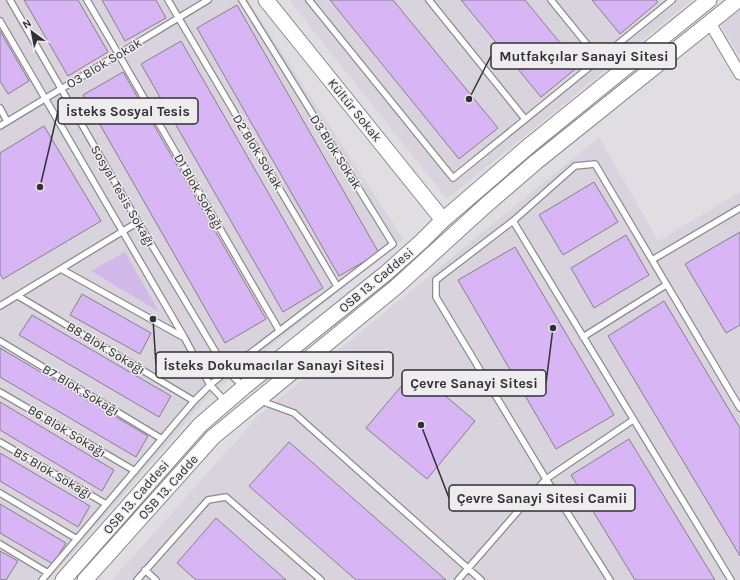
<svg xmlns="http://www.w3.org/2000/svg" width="740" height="580" font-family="Karla,sans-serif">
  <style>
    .built { fill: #d9d3de }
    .green { fill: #d3b9e9 }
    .building { fill: #d8b5f5; stroke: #848285 }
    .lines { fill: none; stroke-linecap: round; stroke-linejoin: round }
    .lane-casing { stroke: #8d8b8f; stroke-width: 8 }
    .street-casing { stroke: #8d8b8f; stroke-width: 13 }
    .secondary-casing { stroke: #8d8b8f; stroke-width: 17 }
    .lane { stroke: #fff; stroke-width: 5.5 }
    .street { stroke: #fff; stroke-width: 11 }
    .secondary { stroke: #fff; stroke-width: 15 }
    .labels { text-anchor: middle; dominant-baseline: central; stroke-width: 3; stroke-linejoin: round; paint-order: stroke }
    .street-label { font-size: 13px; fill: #313032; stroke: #eeecef }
    .leader { fill: none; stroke: #313032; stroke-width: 1.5 }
    .callout-dot { fill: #313032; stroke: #eeecef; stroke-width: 1.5 }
    .callout { fill: #eeecef; stroke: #313032; stroke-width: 1.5 }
    .callout-label { font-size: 14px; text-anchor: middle; font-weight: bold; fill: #313032 }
  </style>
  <rect width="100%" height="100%" fill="#e0dee2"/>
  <path class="built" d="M0 0H248L403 239 207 398 49 580H0Z
    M289 0H692L447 199Z
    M740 0V58L716 17Z
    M599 137 658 241 740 192V580H112L259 415Z"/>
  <path class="green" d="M125 252 159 312 91 271Z"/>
  <path class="building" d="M24 0H78L108 52 68 76Z
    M102 0H156L166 18 125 41Z
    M330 0H393L498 128 459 159Z
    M461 0H525L579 66 541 97Z
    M592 0H656L658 2 620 34Z
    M237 5 379 253 339 276 197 28Z
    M0 31 29 81 8 94 0 81Z
    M181 41 323 288 283 312 141 64Z
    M123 72 266 319 225 343 83 95Z
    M44 126 101 221 3 279 0 274V153Z
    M594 182 618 222 563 255 539 215Z
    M740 232V325L726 333 685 264Z
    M626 235 649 275 594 308 571 268Z
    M515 247 614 415 556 449 458 280Z
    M82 294 151 333 140 354 70 315Z
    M664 301 740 428V556L608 336Z
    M32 315 171 396 159 417 19 335Z
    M0 348 148 436 136 457 0 377Z
    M415 370 475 421 427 479 366 428Z
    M0 402 114 470 102 491 0 430Z
    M629 439 715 580H635L571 475Z
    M289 442 446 580H356L249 486Z
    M0 453 90 506 78 527 0 481Z
    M0 504 66 543 53 564 0 533Z
    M216 518 286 580H196L177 563Z
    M0 551 18 561 6 580 0 579Z"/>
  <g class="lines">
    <defs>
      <path id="lane" d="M10 0 138 222 227 371 244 387
        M87 0 279 330
        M168 0 337 286
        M309 0 453 178 672 0
        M429 0 525 119
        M551 0 599 59
        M0 21 184 337 210 385 226 402
        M0 108 7 121
        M0 126 208 0
        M513 221 731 580
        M652 260 740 208
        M61 269 183 337
        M18 296 194 401
        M0 306 138 222
        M583 337 666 285
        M0 341 162 439
        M0 392 135 471
        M261 401 294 413 481 580
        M0 442 106 504
        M0 493 77 539
        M0 544 48 573
        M145 570 156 580
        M42 580 194 401 210 385 227 371 393 244 242 0
        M137 580 208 500 226 497 321 580
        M458 580 546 479 633 420
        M610 580 546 479 436 297V280L513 221 575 166 595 164 740 408"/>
      <path id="street" d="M710 23 740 74"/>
      <path id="secondary" d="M266 0 443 220
        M63 580 200 425 244 387 385 274 422 241 443 220 530 145 709 0
        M85 580 213 437 396 287 485 206 536 162 738 0"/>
    </defs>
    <use href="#lane" class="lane-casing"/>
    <use href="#street" class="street-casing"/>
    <use href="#secondary" class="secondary-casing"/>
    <use href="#lane" class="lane"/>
    <use href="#street" class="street"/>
    <use href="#secondary" class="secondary"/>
  </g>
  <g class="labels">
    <g class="street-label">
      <text transform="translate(104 63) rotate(-31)">O3 Blok Sokak</text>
      <text transform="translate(355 110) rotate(51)">Kültür Sokak</text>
      <text transform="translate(258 152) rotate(59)">D2 Blok Sokak</text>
      <text transform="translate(336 152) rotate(58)">D3 Blok Sokak</text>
      <text transform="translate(199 192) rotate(60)">D1 Blok Sokağı</text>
      <text transform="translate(123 196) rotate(60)">Sosyal Tesis Sokağı</text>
      <text transform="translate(376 280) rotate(-40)">OSB 13. Caddesi</text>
      <text transform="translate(106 348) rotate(31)">B8 Blok Sokağı</text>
      <text transform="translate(81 390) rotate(31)">B7 Blok Sokağı</text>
      <text transform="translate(67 431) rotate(31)">B6 Blok Sokağı</text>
      <text transform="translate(53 473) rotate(30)">B5 Blok Sokağı</text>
      <text transform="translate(168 487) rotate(-48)">OSB 13. Cadde</text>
      <text transform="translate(136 497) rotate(-49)">OSB 13. Caddesi</text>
    </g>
  </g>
  <path class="leader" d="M469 99L491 56M40 187L58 111M153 319L156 365M553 328L546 383M421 425L449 498"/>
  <g class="callout-dot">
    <circle cx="469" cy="99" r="4"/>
    <circle cx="40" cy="187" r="4"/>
    <circle cx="153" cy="319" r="4"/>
    <circle cx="553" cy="328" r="4"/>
    <circle cx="421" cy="425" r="4"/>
  </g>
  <g class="callout">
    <rect x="491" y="43" width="185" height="26" rx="4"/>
    <rect x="58" y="98" width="140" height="26" rx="4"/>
    <rect x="156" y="352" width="237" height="26" rx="4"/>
    <rect x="402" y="370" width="144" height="26" rx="4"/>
    <rect x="449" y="485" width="186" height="26" rx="4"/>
  </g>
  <g class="callout-label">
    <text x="584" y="61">Mutfakçılar Sanayi Sitesi</text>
    <text x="128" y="116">İsteks Sosyal Tesis</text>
    <text x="274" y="370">İsteks Dokumacılar Sanayi Sitesi</text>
    <text x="474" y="388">Çevre Sanayi Sitesi</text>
    <text x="542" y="503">Çevre Sanayi Sitesi Camii</text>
  </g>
  <g transform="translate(32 32) rotate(328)" stroke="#eeecef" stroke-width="3" paint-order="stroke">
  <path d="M0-3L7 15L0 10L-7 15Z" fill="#313032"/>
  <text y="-6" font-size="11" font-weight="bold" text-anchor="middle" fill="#313032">N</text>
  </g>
</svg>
